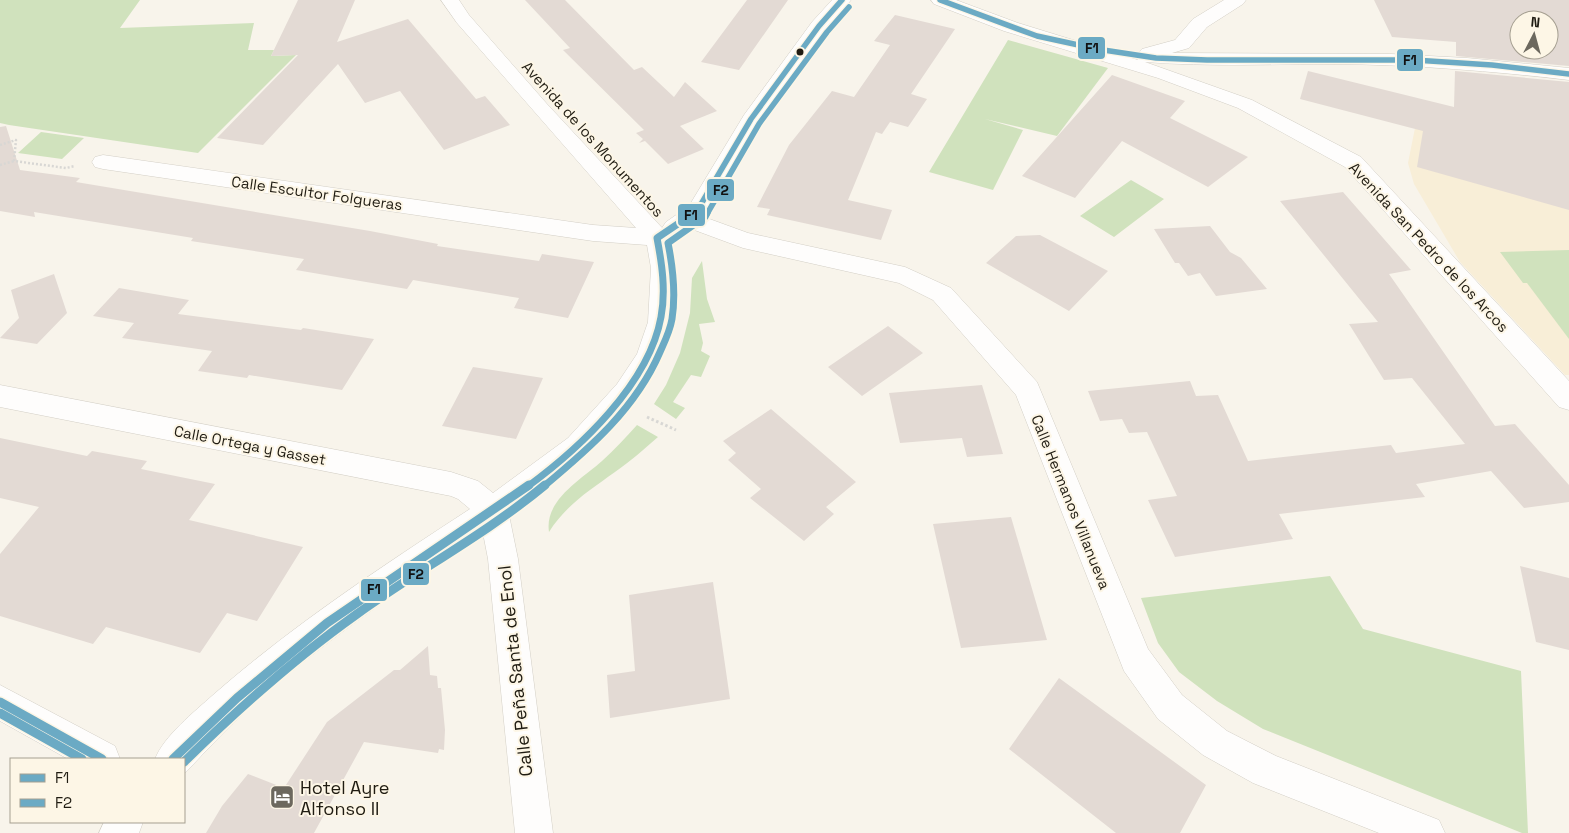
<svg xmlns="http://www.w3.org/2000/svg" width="1569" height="833" font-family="'Space Grotesk',sans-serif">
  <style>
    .built { fill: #f8eed7 }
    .green { fill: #d0e2bd }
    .building { fill: #e3dad4; fill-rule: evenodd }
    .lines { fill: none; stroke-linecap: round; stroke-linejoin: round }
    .minor-casing { stroke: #d3cfc6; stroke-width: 1 }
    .path-far1 { stroke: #d8d7d4; stroke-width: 2.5; stroke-dasharray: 2 2; stroke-linecap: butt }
    .path { stroke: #d8d7d4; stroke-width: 3; stroke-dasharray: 2.5 2.5; stroke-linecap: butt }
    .minor { fill: #fefdfc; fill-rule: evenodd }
    .bus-1-far2-casing { stroke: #fdf6e6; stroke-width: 8 }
    .bus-1-far1-casing { stroke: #fdf6e6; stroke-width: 11 }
    .bus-1-casing { stroke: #fdf6e6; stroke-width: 12 }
    .bus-2-far2-casing { stroke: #fdf6e6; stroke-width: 8 }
    .bus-2-far1-casing { stroke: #fdf6e6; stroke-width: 11 }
    .bus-2-casing { stroke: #fdf6e6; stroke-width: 12 }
    .bus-1-far2 { stroke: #6baac4; stroke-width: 5.5 }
    .bus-1-far1 { stroke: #6baac4; stroke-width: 7 }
    .bus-1 { stroke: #6baac4; stroke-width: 9 }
    .bus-2-far2 { stroke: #6baac4; stroke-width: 5.5 }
    .bus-2-far1 { stroke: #6baac4; stroke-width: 7 }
    .bus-2 { stroke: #6baac4; stroke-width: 9 }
    .bus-dot { fill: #201c12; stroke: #fdf6e6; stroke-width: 2 }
    .labels { text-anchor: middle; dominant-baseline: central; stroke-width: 4; stroke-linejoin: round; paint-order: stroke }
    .street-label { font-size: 15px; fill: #201c12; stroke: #fdf6e6 }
    .near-street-label { font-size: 18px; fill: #201c12; stroke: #fdf6e6 }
    .near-poi-label { font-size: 18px; fill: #201c12; stroke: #fdf6e6; text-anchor: start }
    .line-badge { stroke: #fdf6e6; stroke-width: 2 }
    .pale-badge-label { font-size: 14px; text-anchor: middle; font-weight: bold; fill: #111 }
  </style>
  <rect width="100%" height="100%" fill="#f8f4eb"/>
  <path class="built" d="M1415 128 1569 170V375H1565L1460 262 1414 184 1408 163Z"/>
  <path class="green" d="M0 0H140L120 28 254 23 248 50H274L271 56 296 55 198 153 9 125 0 123Z
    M1008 40 1108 68 1057 136 985 119 1023 130 993 190 929 172Z
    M41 132 84 138 62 159 18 153Z
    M1131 180 1164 199 1114 237 1080 216Z
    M1569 250V339L1527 283H1523L1500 252Z
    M702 261 707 299 715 322 699 324 703 343 701 351 710 356 701 377 691 375 673 402 685 408 676 419 654 404 666 385 680 353 690 313 692 278Z
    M637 425 658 437C644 449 631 461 615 472 590 490 566 505 549 532 544 500 582 479 602 461 614 450 626 437 637 425Z
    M1330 576 1363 629 1521 671 1528 833H1522L1263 729 1217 701 1179 672 1158 643 1141 598Z"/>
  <path class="building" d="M298 0H355L337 42 408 19 476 99 485 96 510 125 444 150 400 91 365 103 338 64 263 145 217 138 298 55 271 56Z
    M525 0H565L634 70 642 67 674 97 685 82 717 111 680 126 704 149 668 164 645 141 639 143 643 139 636 133 644 130 563 50 570 48Z
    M747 0H788L739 70 701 62Z
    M1374 0H1569V66L1456 56V42L1392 37ZM1519 20H1549V50H1519Z
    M895 15 955 29 911 94 927 99 908 127 890 122 882 134 876 132 848 200 892 210 881 240 767 215 770 209 757 207 789 145 832 91 854 97 890 45 874 41Z
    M1308 71 1454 107 1455 71 1569 82V210L1417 167 1423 131 1300 99Z
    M1112 75 1185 101 1170 118 1248 157 1208 187 1122 141 1075 198 1022 176Z
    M6 126 20 170 80 178 76 182 370 231 438 244 437 246 539 261 542 254 594 262 568 318 514 308 519 298 413 280 407 289 296 270 304 259 191 241 193 238 34 212 35 217 0 211V127Z
    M1343 192 1411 270 1389 274 1495 426 1515 424 1569 485V502L1524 508 1491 471 1416 484 1425 497 1279 514 1293 539 1175 557 1148 500 1177 496 1147 432 1129 433 1122 419 1100 421 1088 391 1190 381 1196 396 1218 395 1248 461 1391 445 1396 453 1465 444 1412 378 1384 380 1349 324 1378 322 1280 201Z
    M1210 226 1230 252 1241 258 1267 289 1216 296 1200 273 1188 276 1179 263H1175L1154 229Z
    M1040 235 1108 271 1069 311 986 263 1016 236Z
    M54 274 67 313 37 344 0 338 19 318 11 290Z
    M119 288 189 300 178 314 301 330 303 328 374 339 342 390 249 375 247 378 198 371 212 351 122 338 134 323 93 316Z
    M888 326 923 353 862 396 828 367Z
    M473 367 543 378 516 439 442 426Z
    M982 385 1003 454 967 457 962 438 900 443 889 393Z
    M771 409 856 482 826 507 834 514 804 541 750 498 761 489 728 460 736 453 723 441Z
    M0 438 87 456 92 451 147 461 141 469 215 484 189 520 303 547 257 621 227 613 200 653 106 627 93 644 0 616V554L39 507 0 498Z
    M1011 517 1047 640 961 648 933 524Z
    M1520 566 1569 578V650L1536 642Z
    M713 582 730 699 610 718 607 675 635 671 629 595Z
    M428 646 430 675 437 676 438 688H441L445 730 444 750 439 749 438 753 364 742 314 833H206L222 806 248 774 284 788 327 722 394 670H400Z
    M1059 678 1206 785 1180 833H1116L1009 749Z"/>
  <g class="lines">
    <defs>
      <path id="minor" d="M441 0H459L469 15 547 104 665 231 662 228 666 222 689 206 744 115 812 22 832 0H851L826 30 761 120 704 217 748 233 905 267 951 288 1037 382 1148 649 1182 695 1227 731 1276 756 1439 820 1445 833H1379L1253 783 1203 755 1158 719 1124 671 1016 395 933 300 899 283 743 248 689 228C681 234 676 236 666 234L675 268 674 322 658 363 637 400 588 454 509 515 518 559 553 833H515L488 559 483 533C414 580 346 626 282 679 247 707 216 740 186 772H184V759H155C164 736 194 712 213 695 293 625 381 567 470 509L458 499 451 496 0 407V385L451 472 478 481 493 493 568 438 617 384 637 354 648 322 651 268 647 245 593 241 103 169 95 167 92 162 95 157 103 155 593 225 636 228 457 23Z
        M931 0H956L1018 23 1138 60 1135 56 1142 49 1175 40 1193 19 1224 0H1246L1243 4 1207 27 1189 48 1172 53 1391 54 1467 58 1569 68V80C1492 71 1416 65 1338 64 1274 64 1210 67 1145 62L1252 100 1361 157 1569 381V410L1559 407 1345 167 1238 108 1158 78 1004 31 934 4Z
        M0 685 115 746 120 759H68L0 721Z
        M104 822H143L139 833H99Z"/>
    </defs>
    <use href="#minor" class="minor-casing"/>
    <path class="path-far1" d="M0 145 16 140 14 161 66 168 75 166
      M0 165 14 161"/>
    <path class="path" d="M647 417 676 430"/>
    <use href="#minor" class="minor"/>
    <defs>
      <path id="bus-1-far2" d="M940 0 1037 36 1097 49 1156 58 1207 60H1414L1492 65 1569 74
        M692 214 697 211 751 119 819 26 842 0"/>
      <path id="bus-1-far1" d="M527 487C580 448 649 384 661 317 666 291 662 264 657 238L694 213"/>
      <path id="bus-1" d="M0 702 102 759
        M173 759 237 698 327 623 529 485"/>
      <path id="bus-2-far2" d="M707 214 759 124 827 32 849 7"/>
      <path id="bus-2-far1" d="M543 487C590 448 636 408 660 352 665 341 670 331 672 319 676 294 673 268 668 243L705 217 707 213"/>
      <path id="bus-2" d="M0 713 82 759
        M184 762C238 709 295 658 357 614 418 570 486 534 545 485"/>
    </defs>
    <use href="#bus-1-far2" class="bus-1-far2-casing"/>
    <use href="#bus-1-far1" class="bus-1-far1-casing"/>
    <use href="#bus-1" class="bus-1-casing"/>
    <use href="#bus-2-far2" class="bus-2-far2-casing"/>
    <use href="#bus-2-far1" class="bus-2-far1-casing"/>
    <use href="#bus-2" class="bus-2-casing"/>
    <use href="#bus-1-far2" class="bus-1-far2"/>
    <use href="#bus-1-far1" class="bus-1-far1"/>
    <use href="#bus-1" class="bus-1"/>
    <use href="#bus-2-far2" class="bus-2-far2"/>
    <use href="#bus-2-far1" class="bus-2-far1"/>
    <use href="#bus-2" class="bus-2"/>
  </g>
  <defs>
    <symbol id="hotel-square" viewBox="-11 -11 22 22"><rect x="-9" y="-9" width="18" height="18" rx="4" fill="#6c685e" stroke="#fdf6e6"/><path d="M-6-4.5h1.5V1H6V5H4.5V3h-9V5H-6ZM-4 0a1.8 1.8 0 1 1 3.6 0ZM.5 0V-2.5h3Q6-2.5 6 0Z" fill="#fff"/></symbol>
  </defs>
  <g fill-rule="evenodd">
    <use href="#hotel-square" x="268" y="783" width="28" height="28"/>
  </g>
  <circle class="bus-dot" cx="800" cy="52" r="4.5"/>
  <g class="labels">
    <g class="street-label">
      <text transform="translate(593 139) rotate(48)">Avenida de los Monumentos</text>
      <text transform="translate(317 193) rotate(8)">Calle Escultor Folgueras</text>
      <text transform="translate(1429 247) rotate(47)">Avenida San Pedro de los Arcos</text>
      <text transform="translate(250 445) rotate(11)">Calle Ortega y Gasset</text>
      <text transform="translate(1071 502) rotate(68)">Calle Hermanos Villanueva</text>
    </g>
    <g class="near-street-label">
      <text transform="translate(515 671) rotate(-96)">Calle Peña Santa de Enol</text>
    </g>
    <g class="near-poi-label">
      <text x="300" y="787">Hotel Ayre<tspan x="300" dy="21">Alfonso II</tspan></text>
    </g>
  </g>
  <g class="line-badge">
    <rect x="1077" y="36" width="29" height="24" rx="5" fill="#6baac4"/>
    <rect x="1396" y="48" width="28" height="24" rx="5" fill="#6baac4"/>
    <rect x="706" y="178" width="29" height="24" rx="5" fill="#6baac4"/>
    <rect x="677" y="203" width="29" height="24" rx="5" fill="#6baac4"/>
    <rect x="402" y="562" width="28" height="24" rx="5" fill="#6baac4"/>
    <rect x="360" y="578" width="28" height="24" rx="5" fill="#6baac4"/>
  </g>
  <g class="pale-badge-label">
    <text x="1092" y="53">F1</text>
    <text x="1410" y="65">F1</text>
    <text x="721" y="195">F2</text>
    <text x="691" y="220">F1</text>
    <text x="416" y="579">F2</text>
    <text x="374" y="594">F1</text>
  </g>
  <rect x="10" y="758" width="175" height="65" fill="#fdf6e6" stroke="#a59f91"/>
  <rect x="20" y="774" width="25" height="8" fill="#6baac4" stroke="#a59f91"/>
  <text x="55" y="783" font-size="15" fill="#201c12">F1</text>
  <rect x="20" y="799" width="25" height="8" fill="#6baac4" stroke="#a59f91"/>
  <text x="55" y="808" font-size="15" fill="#201c12">F2</text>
  <g transform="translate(1534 35) rotate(6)"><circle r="24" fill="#fdf6e6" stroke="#a59f91"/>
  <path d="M0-4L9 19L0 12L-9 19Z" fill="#6c685e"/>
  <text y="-8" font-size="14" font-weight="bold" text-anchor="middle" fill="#201c12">N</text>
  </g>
</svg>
